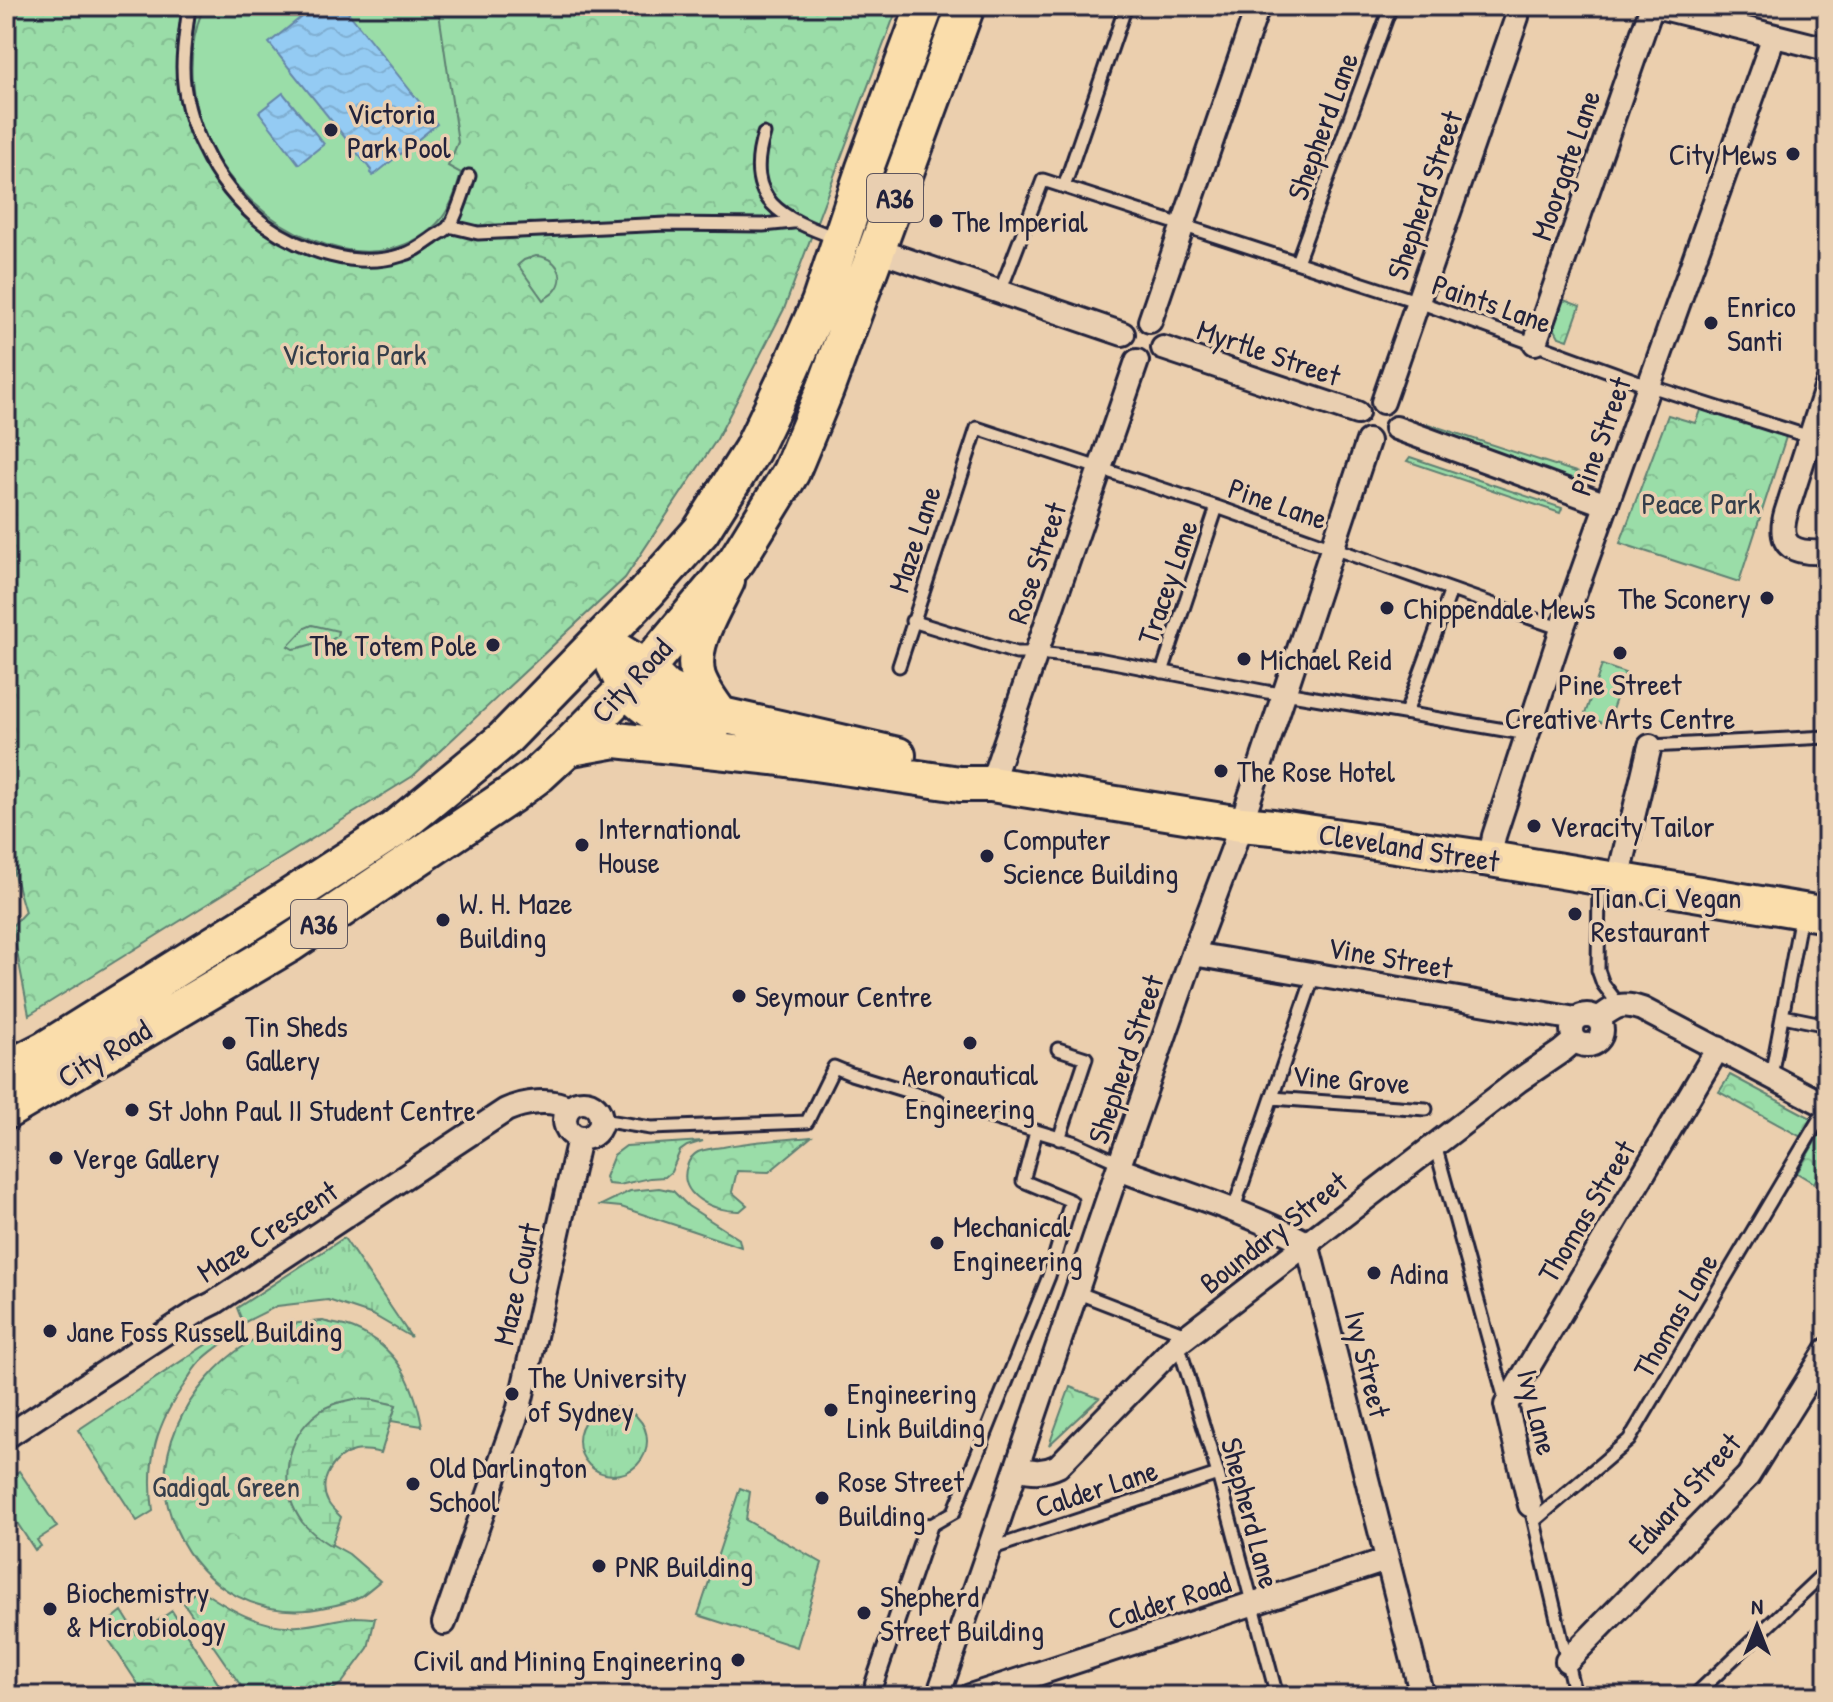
<svg xmlns="http://www.w3.org/2000/svg" width="1833" height="1702" font-family="'Patrick Hand',sans-serif">
  <style>
    .grass { fill: url(#grass-tufts); stroke: #5e8072; stroke-width: 2 }
    .forest { fill: url(#forest-crowns); stroke: #5e8072; stroke-width: 2 }
    .wetland { fill: url(#wetland-marsh); stroke: #5e8072; stroke-width: 2 }
    .garden { fill: #9adda8; stroke: #5e8072; stroke-width: 2 }
    .water { fill: url(#water-waves); stroke: #6687a9; stroke-width: 2 }
    .lines { fill: none; stroke-linecap: round; stroke-linejoin: round }
    .service-casing { stroke: #22223b; stroke-width: 17 }
    .pedestrian-casing { stroke: #22223b; stroke-width: 22 }
    .minor-casing { stroke: #22223b; stroke-width: 28 }
    .primary-casing { stroke: #22223b; stroke-width: 40 }
    .trunk-casing { stroke: #22223b; stroke-width: 42 }
    .service { stroke: #e9cfb1; stroke-width: 11 }
    .pedestrian { stroke: #e9cfb1; stroke-width: 16 }
    .minor { stroke: #e9cfb1; stroke-width: 22 }
    .primary { stroke: #faddab; stroke-width: 34 }
    .trunk { stroke: #faddab; stroke-width: 36 }
    .poi-dot { fill: #22223b; stroke: #e9cfb1; stroke-width: 3 }
    .labels { text-anchor: middle; dominant-baseline: central; stroke-width: 7; stroke-linejoin: round; paint-order: stroke }
    .shield { fill: #e9cfb1; stroke: #5e565e; stroke-width: 2 }
    .shield-label { font-size: 28px; font-weight: bold; fill: #22223b }
    .poi-label { font-size: 30px; fill: #22223b; stroke: #e9cfb1; text-anchor: start }
    .street-label { font-size: 30px; fill: #22223b; stroke: #e9cfb1 }
    .park-label { font-size: 30px; fill: #343e4b; stroke: #e9cfb1 }
  </style>
  <defs>
    <pattern id="grass-tufts" width="24" height="20" patternUnits="userSpaceOnUse" patternTransform="scale(2)"><rect width="24" height="20" fill="#9adda8"/><path d="M3 7l-1-3M5 7V3M7 7l1-3M15 17l-1-3M17 17v-4M19 17l1-3" fill="none" stroke="#84bd92"/></pattern>
    <pattern id="forest-crowns" width="20" height="18" patternUnits="userSpaceOnUse" patternTransform="scale(2)"><rect width="20" height="18" fill="#9adda8"/><path d="M2 6a3 3 0 1 1 6 0M12 15a3 3 0 1 1 6 0" fill="none" stroke="#84bd92"/></pattern>
    <pattern id="wetland-marsh" width="20" height="14" patternUnits="userSpaceOnUse" patternTransform="scale(2)"><rect width="20" height="14" fill="#9adda8"/><path d="M1 5h8M5 5V1M11 12h8M15 12V8" fill="none" stroke="#84bd92"/></pattern>
    <pattern id="water-waves" width="16" height="10" patternUnits="userSpaceOnUse" patternTransform="scale(2)"><rect width="16" height="10" fill="#94cbf3"/><path d="M0 5q4-4 8 0t8 0" fill="none" stroke="#7faed1"/></pattern>
  </defs>
  <rect width="100%" height="100%" fill="#ebcfae"/>
  <filter id="ink" filterUnits="userSpaceOnUse"><feTurbulence type="fractalNoise" baseFrequency=".0125" numOctaves="2"/><feDisplacementMap in="SourceGraphic" scale="16" xChannelSelector="R" yChannelSelector="G"/><feConvolveMatrix kernelMatrix="1 2 1 2 8 2 1 2 1" color-interpolation-filters="sRGB"/></filter>
  <g filter="url(#ink)">
    <path class="grass" d="M344 1238 411 1337 373 1315 328 1300 277 1306 243 1323 237 1308Z
      M579 1441a34 34 0 1 1 68 0a34 34 0 1 1-68 0Z"/>
    <path class="forest" d="M6 6H898L784 309 717 439 625 578 413 776 29 1015 12 926 25 912 6 847Z
      M1561 299 1580 306 1568 340 1559 337 1552 324Z
      M1701 408 1786 437 1739 582 1620 543 1668 415 1695 423Z
      M1730 1075 1811 1118 1801 1137 1719 1092Z
      M1823 1128 1827 1130V1160L1814 1183 1797 1173Z
      M811 1137 769 1172 737 1171 732 1192 747 1205 740 1211C715 1212 677 1196 687 1166 689 1160 692 1155 698 1152 705 1149 715 1148 723 1147 752 1141 781 1140 811 1137Z
      M703 1141 687 1146 680 1151 671 1172 665 1177 650 1178 619 1185 608 1184 605 1177 614 1155 626 1146Z
      M659 1188 673 1191 688 1206 739 1239 741 1247 621 1207 601 1205 630 1191Z
      M323 1321C333 1324 344 1325 354 1329 397 1347 414 1382 422 1426L391 1421 396 1405C375 1400 357 1399 336 1403L315 1535 349 1554 380 1581C374 1586 367 1592 361 1596 350 1602 338 1605 326 1607 263 1621 203 1590 177 1531 169 1514 164 1496 165 1478 167 1440 183 1407 207 1379 229 1353 259 1332 293 1324 303 1322 313 1322 323 1321Z
      M225 1332 229 1338C220 1346 208 1353 200 1362 194 1368 190 1375 186 1382 156 1424 146 1460 153 1511L137 1521 78 1430Z
      M1070 1387 1099 1398 1049 1445Z
      M740 1488 750 1492 746 1520 822 1563 797 1647 698 1615Z
      M199 1589C229 1609 261 1629 299 1626 318 1625 337 1618 356 1617 362 1617 369 1618 375 1618L368 1648 342 1683 323 1696H248L183 1602Z
      M122 1611 137 1635 172 1611 226 1696H146L101 1628Z"/>
    <path class="wetland" d="M354 1399 374 1400 396 1405 381 1453C372 1451 364 1449 355 1451 334 1456 317 1481 328 1502 330 1507 337 1513 341 1517L331 1546C320 1539 310 1532 302 1522 277 1487 285 1437 319 1412 329 1404 341 1402 354 1399Z"/>
    <path class="garden" d="M204 6H438L458 142 448 166 461 173C457 189 452 205 442 218 429 234 411 244 391 249 364 255 339 251 313 240 222 204 165 100 204 6Z
      M536 256C555 256 569 276 554 292 551 295 547 297 543 300L518 265 524 260Z
      M1428 424 1579 473 1576 482 1426 430Z
      M1410 457 1562 508 1560 513 1407 461Z
      M312 625 338 631 337 636 328 642 316 643 299 648 293 649 288 646 305 628Z
      M1602 665 1625 673 1607 724 1584 717Z
      M19 1471 57 1527 37 1540 41 1546 35 1550 6 1506V1481Z"/>
    <path class="water" d="M315 6H343L437 124 373 176 370 173 371 170 269 43Z
      M283 93 324 144 299 164 259 112Z"/>
    <g class="lines">
      <defs>
        <path id="service" d="M189 6C187 26 183 46 183 67 183 94 191 124 204 149 217 177 239 205 264 224 302 251 357 270 402 255 414 252 424 244 434 237 438 234 445 231 449 227 456 218 465 188 469 176
          M764 134C743 201 782 218 836 238
          M1064 187 1126 6
          M449 226 478 233 666 224 763 225 793 222
          M1297 262 1391 6
          M1000 292 1043 180 1419 302 1650 386 1810 437
          M912 621 1016 653H1037L1098 659 1267 692 1297 695 1528 734
          M899 666 977 428 1217 507 1562 629
          M1162 672 1217 507
          M1406 713 1451 590
          M1650 746 1827 737
          M1599 882 1598 970 1603 984 1619 1005
          M1783 1016 1827 1025
          M1058 1049 1086 1058 1059 1139
          M1771 1076 1801 915
          M1272 1098 1426 1109
          M983 1115 1076 1143 1120 1163
          M601 1120 651 1128 807 1122 834 1067 851 1074 939 1101
          M1435 1145 1506 1403
          M1233 1211 1314 975
          M1076 1292 1188 1335
          M1178 1343 1218 1474 1277 1696
          M1533 1517 1575 1696
          M1534 1521 1629 1440 1827 1106
          M928 1527 954 1512 1049 1276 1071 1201 1023 1181 1036 1132
          M990 1549 1218 1474
          M1694 1696 1827 1570"/>
        <path id="pedestrian" d="M874 1684 928 1527"/>
        <path id="minor" d="M1655 6 1827 49
          M877 250 1123 334
          M1150 321 1258 6
          M1535 343 1652 6
          M1163 348 1357 413
          M1827 385 1786 513C1776 549 1796 554 1827 552
          M1383 402 1517 17 1518 6
          M1396 428 1607 505
          M991 784 1137 361
          M1490 859 1494 836 1562 629 1774 36
          M1618 880 1650 746
          M1193 954 1576 1019
          M1572 1030a15 15 0 1 1 30 0a15 15 0 1 1-30 0Z
          M1598 1019C1615 1007 1620 1001 1642 1009L1827 1106
          M565 1120a18 18 0 1 1 36 0a18 18 0 1 1-36 0Z
          M1118 1169C1181 1192 1247 1212 1307 1243L1422 1696
          M6 1437 200 1310 214 1303 506 1110C524 1102 551 1098 569 1108
          M1017 1468C1032 1472 1044 1473 1058 1466L1178 1343 1518 1081 1562 1051 1575 1040
          M1530 1505 1506 1405 1718 1048
          M444 1623 519 1408 579 1138
          M1567 1661 1748 1476 1827 1350
          M938 1696 989 1549 1120 1163 1193 954 1232 851 1368 441
          M970 1696 1386 1560"/>
        <path id="primary" d="M601 640 646 668 666 688 722 715 898 755
          M614 665C618 672 621 681 626 688 644 713 683 730 712 739
          M721 715C712 703 703 691 698 677 689 645 714 609 727 581
          M566 749 616 740 773 757 960 784H991L1241 824 1273 827 1490 859 1827 915"/>
        <path id="trunk" d="M6 1070 45 1050 186 962 284 901 395 829 503 740 646 593 701 531 752 450 791 369 820 303 865 168 925 6
          M6 1111 289 944 512 794 539 774 566 749 646 668 737 560 791 472 825 390 966 6"/>
      </defs>
      <use href="#service" class="service-casing"/>
      <use href="#pedestrian" class="pedestrian-casing"/>
      <use href="#minor" class="minor-casing"/>
      <use href="#primary" class="primary-casing"/>
      <use href="#trunk" class="trunk-casing"/>
      <use href="#service" class="service"/>
      <use href="#pedestrian" class="pedestrian"/>
      <use href="#minor" class="minor"/>
      <use href="#primary" class="primary"/>
      <use href="#trunk" class="trunk"/>
    </g>
  </g>
  <g class="poi-dot">
    <circle cx="331" cy="130" r="8"/>
    <circle cx="1793" cy="154" r="8"/>
    <circle cx="936" cy="221" r="8"/>
    <circle cx="1711" cy="323" r="8"/>
    <circle cx="1767" cy="598" r="8"/>
    <circle cx="1387" cy="608" r="8"/>
    <circle cx="493" cy="645" r="8"/>
    <circle cx="1620" cy="653" r="8"/>
    <circle cx="1244" cy="659" r="8"/>
    <circle cx="1221" cy="771" r="8"/>
    <circle cx="1534" cy="826" r="8"/>
    <circle cx="582" cy="845" r="8"/>
    <circle cx="987" cy="856" r="8"/>
    <circle cx="1575" cy="914" r="8"/>
    <circle cx="443" cy="920" r="8"/>
    <circle cx="739" cy="996" r="8"/>
    <circle cx="229" cy="1043" r="8"/>
    <circle cx="970" cy="1043" r="8"/>
    <circle cx="132" cy="1110" r="8"/>
    <circle cx="56" cy="1158" r="8"/>
    <circle cx="937" cy="1243" r="8"/>
    <circle cx="1374" cy="1273" r="8"/>
    <circle cx="50" cy="1331" r="8"/>
    <circle cx="512" cy="1394" r="8"/>
    <circle cx="831" cy="1410" r="8"/>
    <circle cx="413" cy="1484" r="8"/>
    <circle cx="822" cy="1498" r="8"/>
    <circle cx="599" cy="1566" r="8"/>
    <circle cx="50" cy="1609" r="8"/>
    <circle cx="864" cy="1613" r="8"/>
    <circle cx="738" cy="1660" r="8"/>
  </g>
  <g class="labels">
    <g class="shield">
      <rect x="867" y="174" width="56" height="48" rx="6"/>
      <rect x="291" y="900" width="56" height="48" rx="6"/>
    </g>
    <g class="shield-label">
      <text x="895" y="198">A36</text>
      <text x="319" y="924">A36</text>
    </g>
    <g class="poi-label">
      <text x="347" y="113">Victoria<tspan x="347" dy="34">Park Pool</tspan></text>
      <text x="1777" y="154" text-anchor="end">City Mews</text>
      <text x="952" y="221">The Imperial</text>
      <text x="1727" y="306">Enrico<tspan x="1727" dy="34">Santi</tspan></text>
      <text x="1751" y="598" text-anchor="end">The Sconery</text>
      <text x="1403" y="608">Chippendale Mews</text>
      <text x="477" y="645" text-anchor="end">The Totem Pole</text>
      <text x="1260" y="659">Michael Reid</text>
      <text x="1620" y="684" text-anchor="middle">Pine Street<tspan x="1620" dy="34">Creative Arts Centre</tspan></text>
      <text x="1237" y="771">The Rose Hotel</text>
      <text x="1550" y="826">Veracity Tailor</text>
      <text x="598" y="828">International<tspan x="598" dy="34">House</tspan></text>
      <text x="1003" y="839">Computer<tspan x="1003" dy="34">Science Building</tspan></text>
      <text x="1591" y="897">Tian Ci Vegan<tspan x="1591" dy="34">Restaurant</tspan></text>
      <text x="459" y="903">W. H. Maze<tspan x="459" dy="34">Building</tspan></text>
      <text x="755" y="996">Seymour Centre</text>
      <text x="245" y="1026">Tin Sheds<tspan x="245" dy="34">Gallery</tspan></text>
      <text x="970" y="1074" text-anchor="middle">Aeronautical<tspan x="970" dy="34">Engineering</tspan></text>
      <text x="148" y="1110">St John Paul II Student Centre</text>
      <text x="72" y="1158">Verge Gallery</text>
      <text x="953" y="1226">Mechanical<tspan x="953" dy="34">Engineering</tspan></text>
      <text x="1390" y="1273">Adina</text>
      <text x="66" y="1331">Jane Foss Russell Building</text>
      <text x="528" y="1377">The University<tspan x="528" dy="34">of Sydney</tspan></text>
      <text x="847" y="1393">Engineering<tspan x="847" dy="34">Link Building</tspan></text>
      <text x="429" y="1467">Old Darlington<tspan x="429" dy="34">School</tspan></text>
      <text x="838" y="1481">Rose Street<tspan x="838" dy="34">Building</tspan></text>
      <text x="615" y="1566">PNR Building</text>
      <text x="66" y="1592">Biochemistry<tspan x="66" dy="34">&amp; Microbiology</tspan></text>
      <text x="880" y="1596">Shepherd<tspan x="880" dy="34">Street Building</tspan></text>
      <text x="722" y="1660" text-anchor="end">Civil and Mining Engineering</text>
    </g>
    <g class="street-label">
      <text transform="translate(1322 126) rotate(-70)">Shepherd Lane</text>
      <text transform="translate(1565 165) rotate(-71)">Moorgate Lane</text>
      <text transform="translate(1424 195) rotate(-71)">Shepherd Street</text>
      <text transform="translate(1492 303) rotate(19)">Paints Lane</text>
      <text transform="translate(1269 352) rotate(19)">Myrtle Street</text>
      <text transform="translate(1600 436) rotate(-70)">Pine Street</text>
      <text transform="translate(1278 503) rotate(19)">Pine Lane</text>
      <text transform="translate(914 539) rotate(-72)">Maze Lane</text>
      <text transform="translate(1036 563) rotate(-71)">Rose Street</text>
      <text transform="translate(1167 582) rotate(-71)">Tracey Lane</text>
      <text transform="translate(631 680) rotate(-47)">City Road</text>
      <text transform="translate(1409 847) rotate(9)">Cleveland Street</text>
      <text transform="translate(1390 957) rotate(10)">Vine Street</text>
      <text transform="translate(104 1053) rotate(-31)">City Road</text>
      <text transform="translate(1125 1059) rotate(-71)">Shepherd Street</text>
      <text transform="translate(1351 1079) rotate(4)">Vine Grove</text>
      <text transform="translate(1586 1211) rotate(-59)">Thomas Street</text>
      <text transform="translate(267 1231) rotate(-33)">Maze Crescent</text>
      <text transform="translate(1273 1232) rotate(-38)">Boundary Street</text>
      <text transform="translate(516 1284) rotate(-77)">Maze Court</text>
      <text transform="translate(1675 1315) rotate(-60)">Thomas Lane</text>
      <text transform="translate(1368 1364) rotate(76)">Ivy Street</text>
      <text transform="translate(1538 1412) rotate(76)">Ivy Lane</text>
      <text transform="translate(1096 1488) rotate(-18)">Calder Lane</text>
      <text transform="translate(1684 1493) rotate(-48)">Edward Street</text>
      <text transform="translate(1251 1513) rotate(75)">Shepherd Lane</text>
      <text transform="translate(1169 1600) rotate(-18)">Calder Road</text>
    </g>
    <g class="park-label">
      <text x="354" y="354">Victoria Park</text>
      <text x="1701" y="503">Peace Park</text>
      <text x="226" y="1486">Gadigal Green</text>
    </g>
  </g>
  <rect width="1833" height="1702" fill="none" stroke="#e9cfb1" stroke-width="32"/>
  <rect x="16" y="16" width="1801" height="1670" fill="none" stroke="#22223b" stroke-width="3" filter="url(#ink)"/>
  <g transform="translate(1757 1626)" stroke="#e9cfb1" stroke-width="6" paint-order="stroke">
  <path d="M0-6L14 30L0 20L-14 30Z" fill="#22223b"/>
  <text y="-12" font-size="22" font-weight="bold" text-anchor="middle" fill="#22223b">N</text>
  </g>
</svg>
